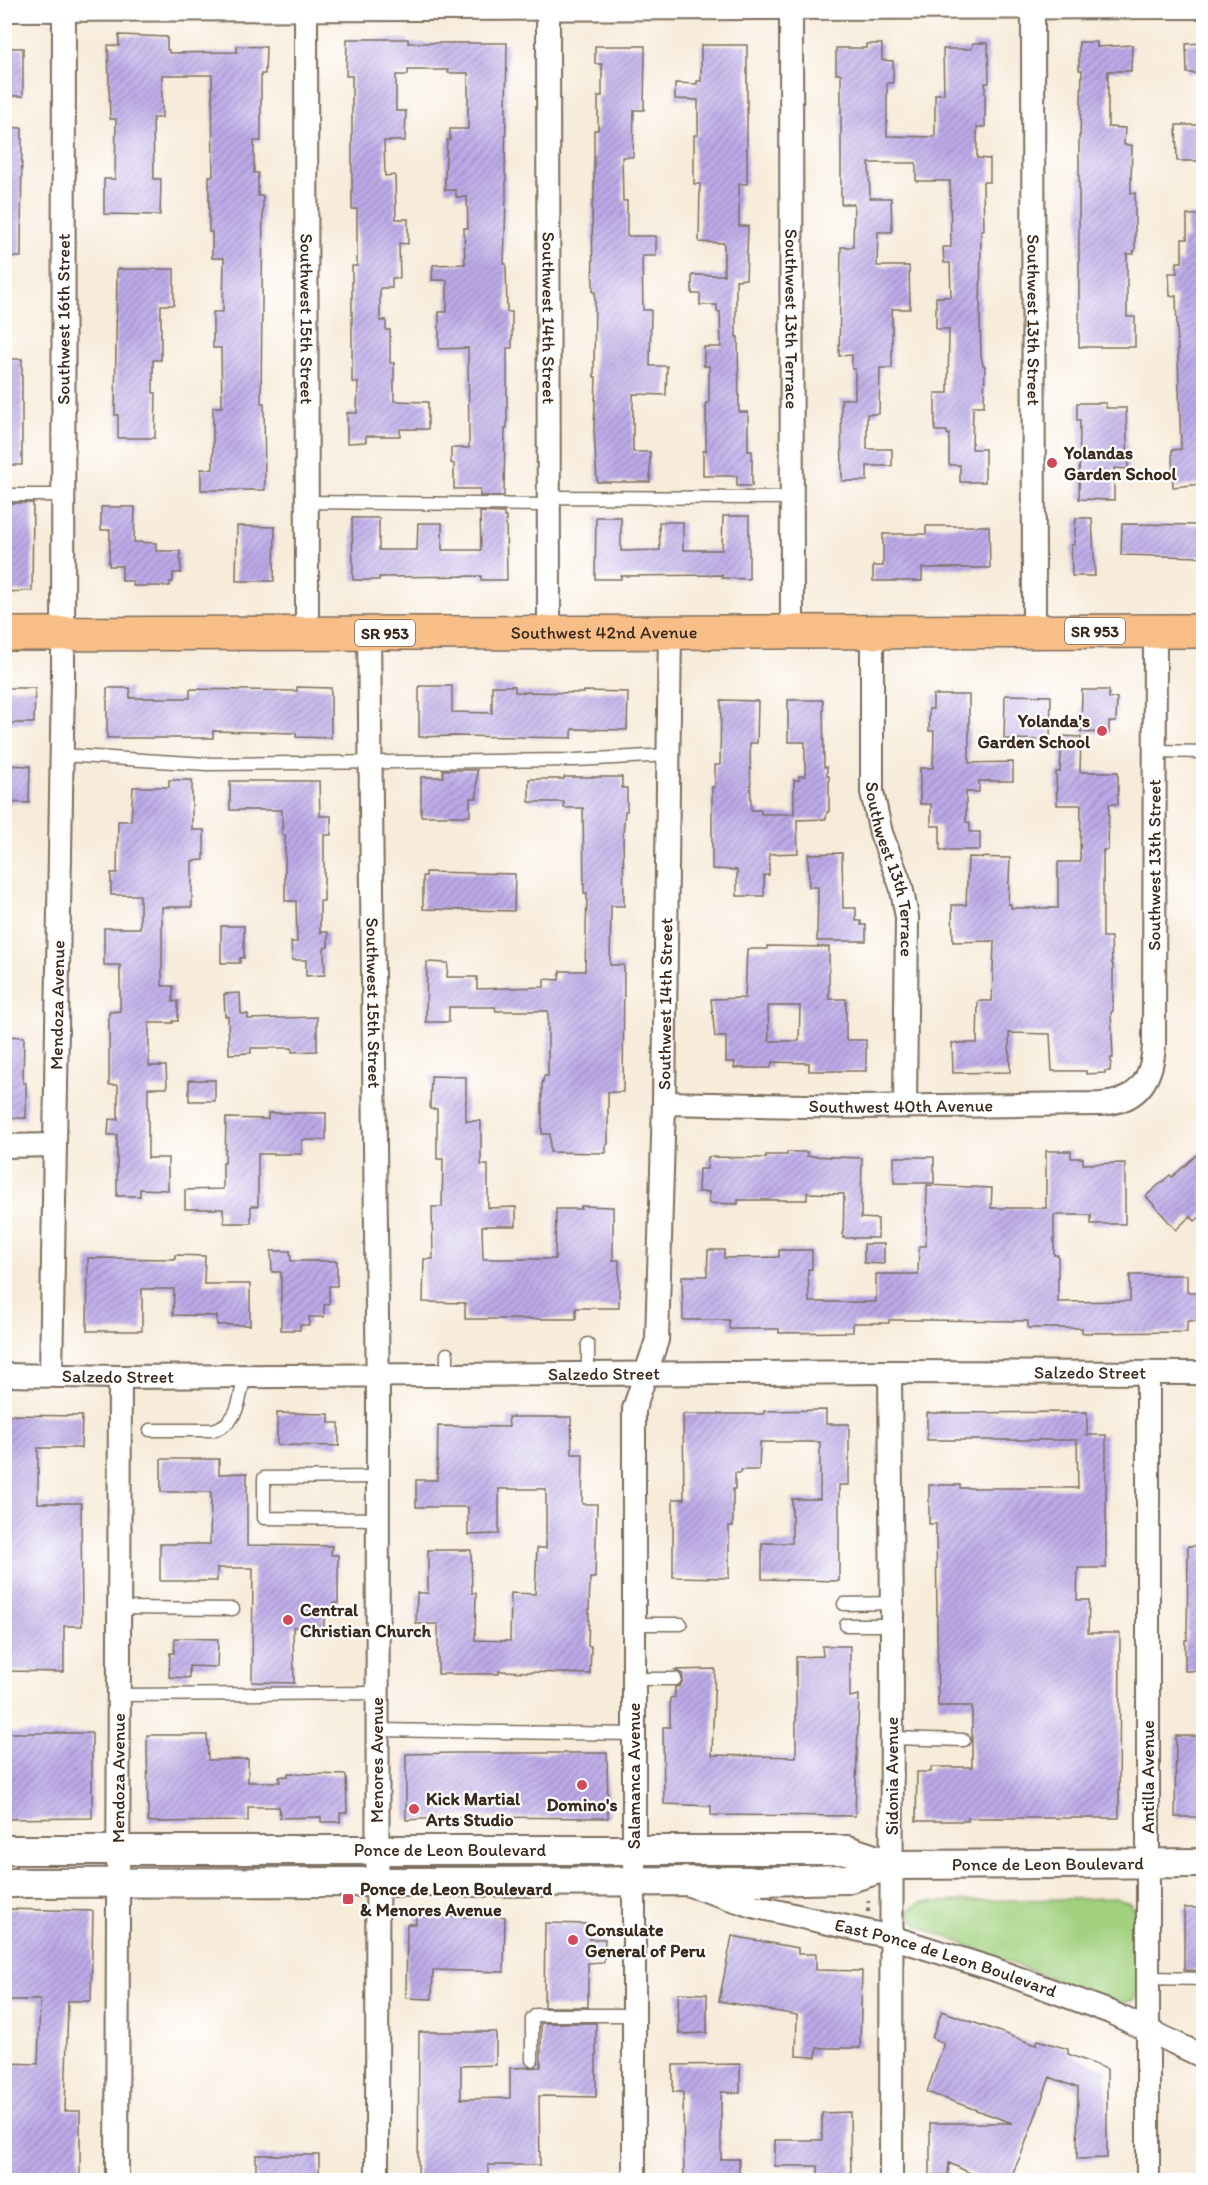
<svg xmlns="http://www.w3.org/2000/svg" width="1208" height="2185" font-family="Itim,sans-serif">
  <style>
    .green { fill: #a1d17f; stroke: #6e7e4e; stroke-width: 1.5 }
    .building { fill: url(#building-hatch); fill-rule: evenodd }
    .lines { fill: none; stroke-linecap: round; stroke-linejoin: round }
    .service-casing { stroke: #7d6e5f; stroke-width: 15 }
    .minor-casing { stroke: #7d6e5f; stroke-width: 26 }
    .tertiary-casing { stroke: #7d6e5f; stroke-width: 32 }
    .primary-casing { stroke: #7d6e5f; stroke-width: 36 }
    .path { stroke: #7d6e5f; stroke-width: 4; stroke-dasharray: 4.5 4.5; stroke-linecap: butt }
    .service { stroke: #fff; stroke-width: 12 }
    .minor { stroke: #fff; stroke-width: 22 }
    .tertiary { stroke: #fff; stroke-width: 28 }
    .primary { stroke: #f7be87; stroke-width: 33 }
    .poi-dot { fill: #d1495b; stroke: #fff; stroke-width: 2 }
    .labels { text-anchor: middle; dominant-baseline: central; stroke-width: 4.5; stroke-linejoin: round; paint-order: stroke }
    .shield { fill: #fff; stroke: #766a62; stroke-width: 1.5 }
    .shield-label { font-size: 16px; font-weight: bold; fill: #3b2a1e }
    .street-label { font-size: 18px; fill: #3b2a1e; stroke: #fff }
    .poi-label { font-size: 18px; font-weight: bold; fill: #3b2a1e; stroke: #fff; text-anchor: start }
  </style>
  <defs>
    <pattern id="building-hatch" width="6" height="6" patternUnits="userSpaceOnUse" patternTransform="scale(1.5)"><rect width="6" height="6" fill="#bcaae8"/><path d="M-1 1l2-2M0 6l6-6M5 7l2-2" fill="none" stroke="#9a8bbb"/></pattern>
  </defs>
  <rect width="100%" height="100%" fill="#fff"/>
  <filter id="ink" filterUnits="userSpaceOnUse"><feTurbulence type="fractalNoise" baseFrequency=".0167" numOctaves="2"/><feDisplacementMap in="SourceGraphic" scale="12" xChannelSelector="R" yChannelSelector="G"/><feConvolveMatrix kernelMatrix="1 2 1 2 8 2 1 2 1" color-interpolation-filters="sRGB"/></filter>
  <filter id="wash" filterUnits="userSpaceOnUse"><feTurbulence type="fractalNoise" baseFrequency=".008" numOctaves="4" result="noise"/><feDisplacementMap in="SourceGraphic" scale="24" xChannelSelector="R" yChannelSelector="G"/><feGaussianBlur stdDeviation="1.35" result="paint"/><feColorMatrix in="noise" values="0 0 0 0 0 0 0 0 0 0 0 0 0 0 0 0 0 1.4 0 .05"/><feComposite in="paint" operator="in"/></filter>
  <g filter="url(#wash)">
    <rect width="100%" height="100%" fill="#f7ebd9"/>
    <path class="green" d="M1115 1898 1130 1903 1138 1919V1985L1134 2000 1116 2004 918 1926 908 1911 922 1902Z"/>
    <g id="blocks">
      <path class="building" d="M119 35 167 37V50H169V53L237 52V46L266 47 265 74H261V141H254V173H258V196H263L261 403H264L265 490H201V469H213V407H222L221 348H213V312H223L224 258H212V232H209V176H213L212 75H162V118H153L154 179H161L160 215 104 214V179H115L116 119H110L108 45 119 46Z
        M347 39H408V43H507L505 175H506V198L504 264H506L507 312H512V348H507V428H505L504 496H480V489H454V464L451 463V448H469L468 348 439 349V312H447V280H432L433 265 465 264 464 228H468L467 197H456V190H445V175L447 140H450V129H468V73H448V70H408V75H396V111H406L405 141H384L385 176 395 175 396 219H408V244L399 243 400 278H392V288H380V321L386 320V330H390V363H394V401L428 402V429H400V436H366V442L347 443V413H357L358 382H352V266H357V209H352V76H346Z
        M1079 42H1097V47L1132 45 1131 71H1108V127L1125 128 1124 145H1132L1131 182V193H1135V251H1133L1134 254H1127V317H1135V347H1079V136H1080L1082 70H1079Z
        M973 43H988L989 83H985V127H977V158L990 159V182H983L984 230H981L980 319 981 356 983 365 985 366 984 406H973L972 449H985V482H960V465H949V434H947V431H935V393H948L949 329H936V297H951L950 263H944L943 247H951L950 181H916V163H869L870 198H891L892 232H878L877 266H909L910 309H892V368H880L879 414H867V449H892V466H867V481H842L841 399H855V369H852V355L839 356 841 247H853L854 204H841V74H836V48H866V44H882V60L893 61V83H887V136L935 137V94H944L943 49H972Z
        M1203 43V73H1187L1186 44Z
        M701 45H747V184H739V226H748L746 279 736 280V337H738L739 412H748V451H752V486H737V476H703V451H706V403H709V366H704V347H721L720 312H717V305H700V294H692V275H724V243L699 242 700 184H694V135H698V100L675 99V83L697 84V81H701Z
        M595 46H645L644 110H634L633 157H622L623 201H627V236H656V256H642L643 310H651L650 366H667L666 395 633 394V452H650V482H597L594 431 596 377H594V370L595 292H593L592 201H594V130H598V96H602V64H595Z
        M4 48H23V96H4Z
        M1176 125H1203V161H1177Z
        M4 127 22 128 21 257H4Z
        M1187 215H1203V484L1173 487 1172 450 1181 449 1176 296H1170L1169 273H1177V262H1182V239H1187Z
        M117 269H174V305H161V360H153V393H156L155 438H118V415H115Z
        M4 359H22V465H4Z
        M1077 403H1106V408H1126L1128 469 1114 468V500L1079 499 1080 420H1077Z
        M4 503H33L32 591 4 592Z
        M101 507H135L134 542 156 543V551H180L181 573H173V582H170V586H133V581H122V566H109L110 530H101Z
        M480 512 504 513V517H506L507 580H481V576L379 577V580H353L352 518H379V550H417L418 523H442V550H481Z
        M723 516H749V579L722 578V575L621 576V579H595L596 517H621V551L660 550 659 522H683V550H722Z
        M1076 518H1092L1095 576H1072L1071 545H1074Z
        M1122 524 1203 525V557L1121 555Z
        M237 526 275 527 274 581H236Z
        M926 526H989L990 568H922V581H873V566H883V534H926Z
        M419 686H452V712L492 713V686H515V692L584 693V691L628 692 627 730 572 729V738L452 736 419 737Z
        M297 687 331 688V738L296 737V733L213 731V738H107V688H130V698H190V689L297 691Z
        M4 688H35L34 723H4Z
        M1082 690H1109V698H1117L1116 722H1109V733L1081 732Z
        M933 695H969V763L1013 762V781H979V792H966V822L970 823V832H980V850H940V826H931V804H920V768H933L934 731H929V709H933Z
        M1005 695 1051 696 1050 740 1004 739Z
        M721 700 758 701 757 743H750L751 810H761V814H794V780H799V776H805V742H788V700H823L824 767H827V776H829V812H827L826 819 797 820 798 853 769 854V875H764V896H737V870L712 869V787H715V765H720Z
        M1062 736 1081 737 1080 772H1118V804H1109L1108 850H1103V937H1111L1112 964H1113V1011L1111 1012 1113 1058H1111L1110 1071H1105V1073L1086 1074V1071H1052L1050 1034 1009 1033 1010 1072 953 1073 952 1043H977L978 1001H992L994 941 953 942 952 905H966L968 857 1010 858 1008 904H1011V908H1058V862H1080L1081 805H1057L1056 772H1060Z
        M4 765 30 766 29 803 4 802Z
        M443 770H477V798H470V816H421V777H443Z
        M564 777H622V788H627V811H625L623 834 624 906H611L610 965H624L623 1092H608V1144H606V1153L550 1152V1134H542V1085L544 1076H548V1011H496L495 1007H449V1022H426L427 962 448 963 447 977H477V989L544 987V979L559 980 560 971H585L587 893H584L583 808H564V802H529V779H564Z
        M169 780H192V830H204V860L192 861V907H162V986H173V1002L178 1001V1021H173V1023H149V1066H166L167 1088H148V1158H168V1190L140 1189V1196H117V1135H108L109 1119 118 1120V1085H109V1012L120 1011V965H104V928H140V895H111V873H117L118 821H131L133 787H169Z
        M230 781H319L320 816H331V835H324V901H320V932H328V947L324 948 325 975 306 976V960H292L291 942H297L296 901H285V835H282V810H230Z
        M842 853 843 908H856V921H861V925H866V941H817L818 887H809L808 854Z
        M426 872 515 874 514 911 423 909V876H426Z
        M221 926H244V958H240V963H221Z
        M767 946 829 947V999H846V1040H866V1071H809V1063L772 1062 771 1068H734L735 1062H726V1037H715L711 999 745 998 747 949H767ZM768 1006H800L799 1041H769Z
        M240 993 241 1014H248V1019L317 1017V1051L292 1052V1048H251V1053L229 1054 228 1016H225L224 994Z
        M4 1036 24 1037 23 1083H26V1118H4Z
        M431 1076 466 1077V1121H481V1165H488V1208L516 1207V1226H482L483 1259H555L556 1209H581V1206L613 1207V1260H619V1308H576V1319H465V1303L423 1302 424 1259H433L432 1207H442L443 1159H437V1109H430Z
        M189 1080H215V1101H189Z
        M268 1113H326V1140H302V1154H258V1206H251V1223H224L223 1209H185V1190L223 1189V1163H225L226 1118 268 1119Z
        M1203 1149V1214L1195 1221 1190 1216 1176 1230 1146 1196 1170 1175 1172 1177Z
        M1046 1151H1071V1158H1083V1164L1125 1163V1224H1091V1215H1054V1255H1058V1302L1130 1301V1275H1187V1292H1203V1321H1187V1332L1082 1333V1328H1028V1321L918 1320H889V1323H853V1332L779 1333V1329H729V1320H683L682 1276H707L708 1250H724V1258L779 1257V1250H812V1269H808L809 1302H876V1274H918L919 1246H926L927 1185 992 1188 991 1208H1046Z
        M787 1152H807V1156L862 1158 861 1218 878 1219V1238H843L844 1194 807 1193V1200H738V1204L709 1203V1192H698L699 1169H707L708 1157 766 1158V1155H787Z
        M894 1157H934V1183H894Z
        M864 1244H884V1264L864 1263Z
        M271 1251H290L291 1261H337V1286H329V1304L324 1305V1317H309V1325H300V1330H281V1272H272Z
        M175 1255 205 1256 204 1284H250V1325H217V1316L173 1315 174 1289H142V1331H87L88 1258 175 1259Z
        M826 1410V1424H849V1485H839V1581L762 1579V1543H792V1499H820V1442H760L759 1470H741V1473H735V1489H733V1526H729V1578L673 1577V1499H684L683 1414H764V1411Z
        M1087 1412V1435H1106V1568H1078L1077 1600H1089L1088 1633H1120L1119 1818H968V1821H916L917 1772H931V1767H972V1706H938L936 1524H929V1485H960V1488H1078L1077 1440H927V1413Z
        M277 1413 329 1414V1423H339V1446L277 1445Z
        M4 1415 82 1416 81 1448H38V1503H81L82 1626H64V1672L4 1671Z
        M508 1417H571L572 1454H583L582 1504H597L595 1578H590L588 1646H591L590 1674 499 1671V1674H438V1624H416L417 1593H428V1550H471L472 1593H476L475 1640 510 1641 511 1593 535 1594 537 1548H546V1489H499V1534L468 1535V1507H416V1480H437L438 1426 509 1427Z
        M161 1459H219V1474L247 1473V1545L332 1546 331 1555H338V1603H333V1613H324V1627H293L294 1683 252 1682 253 1568H217V1581H160V1544H210L211 1492H161Z
        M1188 1546H1203V1671H1185V1640H1187Z
        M175 1638 218 1639 217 1667 189 1666V1678L169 1677 170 1653H174Z
        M822 1646H850V1697L859 1695 855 1816 711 1815V1806L664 1804 663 1727H670V1698L675 1697V1687L680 1686 683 1680 682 1674 675 1670 715 1669 712 1755 796 1757V1657L823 1656Z
        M4 1733H92V1818L4 1819Z
        M147 1735H207L208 1760 248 1759V1782H280L279 1777 288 1776V1773L346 1775 347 1813H340V1822H321V1817L280 1818 279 1807H248V1821L148 1822Z
        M1176 1736H1203V1817H1175Z
        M455 1753H607L608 1818 457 1817 406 1820V1754Z
        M1184 1908H1203V1971L1184 1970Z
        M4 1909 93 1911 91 2001H68L65 2111H80V2181H4V2063L38 2064 40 2000H4Z
        M416 1916 505 1917 504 1972 433 1970 432 1999 406 1998 407 1924H416Z
        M545 1923 588 1924 589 1939H605L604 1962 588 1963V2007H544Z
        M732 1936 798 1948V1954H816V1970L862 1971 860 2048H817L816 2057 796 2056 797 2015 719 2001Z
        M678 1993 707 1994V2033L679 2034Z
        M942 2011 1036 2045 1038 2040 1068 2049V2054L1107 2069V2158L1077 2159 1078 2088 1050 2077 1021 2155 1009 2181H987L949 2163 948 2175H930V2123H1012L927 2092 944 2043 932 2038Z
        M541 2023H596V2097L539 2096 540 2165H488V2181H418L419 2032H496V2065L461 2066V2099L510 2098V2068L541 2067Z
        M740 2064V2093L721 2092V2159H739V2181H684L683 2092H673V2065Z
        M850 2112 851 2181H818V2166H775V2140H822V2113Z
        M256 2155H319V2181H256Z"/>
    </g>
  </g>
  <g filter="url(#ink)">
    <use href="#blocks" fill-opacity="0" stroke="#7d6e5f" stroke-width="1.5"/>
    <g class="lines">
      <defs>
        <path id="service" d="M4 495H64
          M549 497 792 498
          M307 502 549 505
          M1154 751 1204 752
          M62 755 207 764 576 760 669 755
          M447 1374V1354
          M588 1374V1344
          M150 1430H213C239 1423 240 1399 244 1376
          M378 1519 264 1518V1478L378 1477
          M844 1604 892 1603
          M119 1608 233 1609
          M634 1624H681
          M846 1625H892
          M634 1679H675
          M119 1695 377 1693
          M377 1730 634 1734
          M892 1738 964 1740
          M1148 1978 1204 1979
          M532 2060V2019L536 2015H635"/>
        <g id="minor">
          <path id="s1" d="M306 4 307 634"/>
          <path id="s2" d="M548 4 549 632"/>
          <path id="s3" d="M791 4 792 632"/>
          <path id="s4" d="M1033 6 1034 631"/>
          <path d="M4 10 1204 7"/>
          <path id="s5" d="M872 632V792L881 833 901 886 907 917 905 1106"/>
          <path id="s6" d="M369 633 378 1400 377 2180"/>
          <path id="s7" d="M664 1103 853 1107 1100 1104C1137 1102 1152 1081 1154 1045L1155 631"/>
          <path d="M4 1146 54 1145"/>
          <path d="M890 1372 892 1625 891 2180"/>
          <path d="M1148 1373V2180"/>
          <path id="s8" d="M4 1375 120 1377 890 1372 1204 1373"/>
          <path id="s9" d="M51 1375 63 680 64 4"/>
          <path id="s10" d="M692 1886 753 1906 891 1937 993 1969 1110 2012 1204 2057"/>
          <path id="s11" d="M117 2180 120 1377"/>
          <path id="s12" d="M634 2180V1409L657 1340 664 1103 670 631"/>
        </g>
        <g id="tertiary">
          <path id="s13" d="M4 1850H847L892 1865"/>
          <path id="s14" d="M4 1883 760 1881 847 1879 892 1865 1204 1863"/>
        </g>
        <g id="primary">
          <path id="s15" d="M4 634 1204 631"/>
        </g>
      </defs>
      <use href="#service" class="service-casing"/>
      <use href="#minor" class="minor-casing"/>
      <use href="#tertiary" class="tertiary-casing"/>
      <use href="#primary" class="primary-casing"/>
      <path class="path" d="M868 1912V1901"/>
      <use href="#service" class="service"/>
      <use href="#minor" class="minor"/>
      <use href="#tertiary" class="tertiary"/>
      <use href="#primary" class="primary"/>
    </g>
  </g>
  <g class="poi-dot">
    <circle cx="1052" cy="463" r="6"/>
    <circle cx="1102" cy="731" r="6"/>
    <circle cx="288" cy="1620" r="6"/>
    <circle cx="582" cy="1785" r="6"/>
    <circle cx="414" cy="1809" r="6"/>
    <rect x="342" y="1893" width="12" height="12" rx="3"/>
    <circle cx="573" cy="1940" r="6"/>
  </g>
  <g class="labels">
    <g class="shield">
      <rect x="1065" y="618" width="60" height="26" rx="4.5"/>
      <rect x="355" y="620" width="60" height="26" rx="4.5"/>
    </g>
    <g class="shield-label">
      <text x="1095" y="631">SR 953</text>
      <text x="385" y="633">SR 953</text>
    </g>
    <g class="street-label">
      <text stroke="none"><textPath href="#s2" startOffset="314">Southwest 14th Street</textPath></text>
      <text stroke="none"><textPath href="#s3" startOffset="315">Southwest 13th Terrace</textPath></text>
      <text stroke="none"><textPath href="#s9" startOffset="1056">Southwest 16th Street</textPath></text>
      <text stroke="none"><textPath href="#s1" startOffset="315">Southwest 15th Street</textPath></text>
      <text stroke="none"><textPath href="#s4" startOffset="314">Southwest 13th Street</textPath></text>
      <text stroke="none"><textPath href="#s15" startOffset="600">Southwest 42nd Avenue</textPath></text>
      <text stroke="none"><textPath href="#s7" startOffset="706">Southwest 13th Street</textPath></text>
      <text stroke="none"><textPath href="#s5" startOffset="240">Southwest 13th Terrace</textPath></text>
      <text stroke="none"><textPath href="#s6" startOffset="370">Southwest 15th Street</textPath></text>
      <text stroke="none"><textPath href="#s12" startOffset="1180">Southwest 14th Street</textPath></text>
      <text stroke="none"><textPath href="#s9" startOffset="370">Mendoza Avenue</textPath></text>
      <text stroke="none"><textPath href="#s7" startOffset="237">Southwest 40th Avenue</textPath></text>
      <text stroke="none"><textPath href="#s8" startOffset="1086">Salzedo Street</textPath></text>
      <text stroke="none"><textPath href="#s8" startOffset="600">Salzedo Street</textPath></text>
      <text stroke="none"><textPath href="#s8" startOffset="114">Salzedo Street</textPath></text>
      <text transform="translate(377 1760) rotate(-90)">Menores Avenue</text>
      <text transform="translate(634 1776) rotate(-90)">Salamanca Avenue</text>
      <text transform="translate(892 1776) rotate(-90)">Sidonia Avenue</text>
      <text transform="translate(1148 1777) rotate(-90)">Antilla Avenue</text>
      <text stroke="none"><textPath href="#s11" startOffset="402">Mendoza Avenue</textPath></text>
      <text stroke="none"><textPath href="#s13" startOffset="446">Ponce de Leon Boulevard</textPath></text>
      <text stroke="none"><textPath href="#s14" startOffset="1046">Ponce de Leon Boulevard</textPath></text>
      <text stroke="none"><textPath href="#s10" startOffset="264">East Ponce de Leon Boulevard</textPath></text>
    </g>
    <g class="poi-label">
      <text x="1064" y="453">Yolandas<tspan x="1064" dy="21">Garden School</tspan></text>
      <text x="1090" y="721" text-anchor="end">Yolanda's<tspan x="1090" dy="21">Garden School</tspan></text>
      <text x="300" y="1610">Central<tspan x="300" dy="21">Christian Church</tspan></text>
      <text x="426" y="1799">Kick Martial<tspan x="426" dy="21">Arts Studio</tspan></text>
      <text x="582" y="1805" text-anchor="middle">Domino's</text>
      <text x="360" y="1889">Ponce de Leon Boulevard<tspan x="360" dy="21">&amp; Menores Avenue</tspan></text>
      <text x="585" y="1930">Consulate<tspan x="585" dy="21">General of Peru</tspan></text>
    </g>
  </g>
  <rect width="1208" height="2185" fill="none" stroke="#fff" stroke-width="24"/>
</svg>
